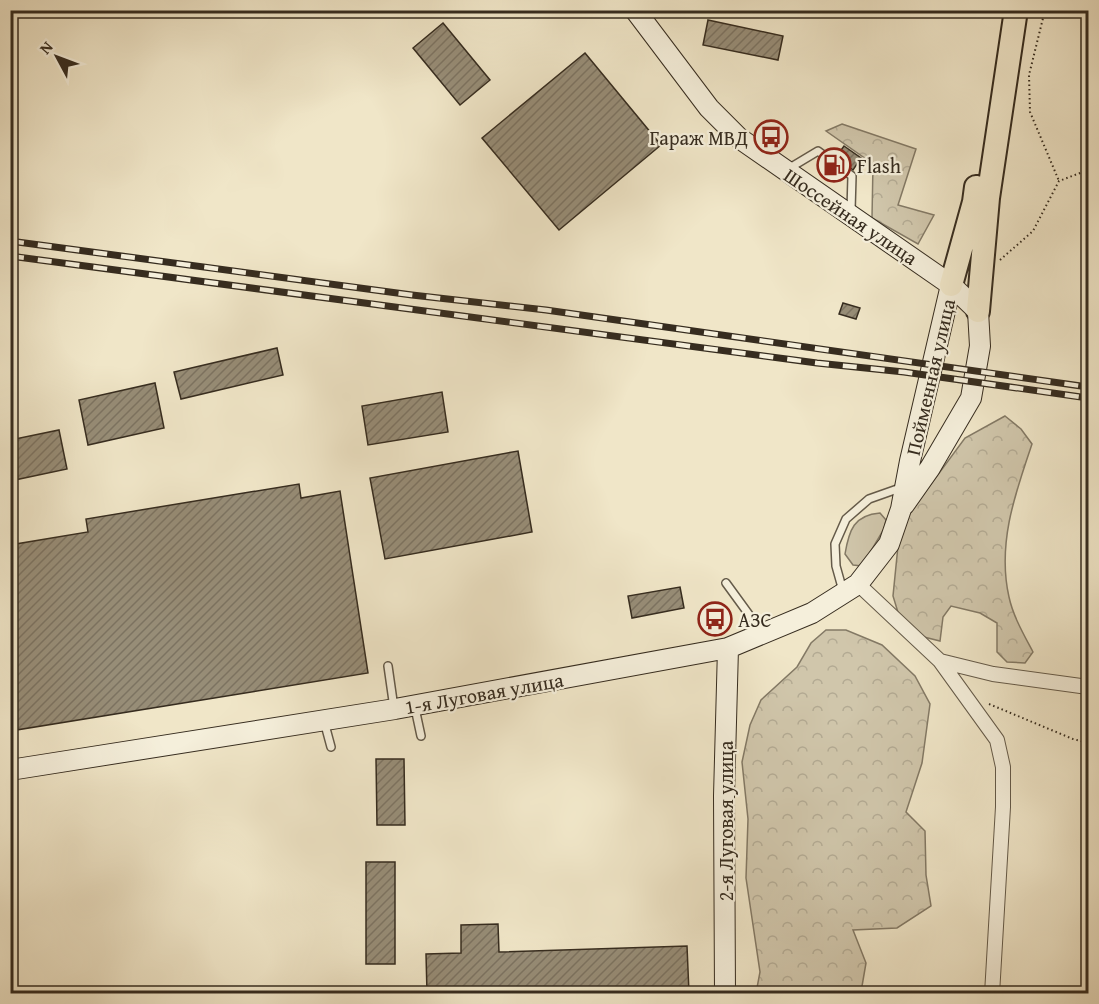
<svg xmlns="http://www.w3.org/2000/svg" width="1099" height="1004" font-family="'Gentium Book Plus',serif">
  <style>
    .grass { fill: #d0c6ab; stroke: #837965; stroke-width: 1.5 }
    .forest { fill: url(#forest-crowns); stroke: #837965; stroke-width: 1.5 }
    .building { fill: url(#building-hatch); stroke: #362c1f; stroke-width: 1.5 }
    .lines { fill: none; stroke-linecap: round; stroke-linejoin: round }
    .service-casing { stroke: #645a49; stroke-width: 10 }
    .minor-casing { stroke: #645a49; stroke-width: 16 }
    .secondary-casing { stroke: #362c1f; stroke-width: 22 }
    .primary-casing { stroke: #362c1f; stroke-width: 26 }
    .path { stroke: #362c1f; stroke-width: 2; stroke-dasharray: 1.5 3; stroke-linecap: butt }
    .service { stroke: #f5efdb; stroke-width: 7 }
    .minor { stroke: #f5efdb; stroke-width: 14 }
    .secondary { stroke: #f5efdb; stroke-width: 20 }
    .primary { stroke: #f0e6c8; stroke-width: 22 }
    .rail-casing { stroke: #362c1f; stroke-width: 7 }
    .rail { stroke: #f5efdb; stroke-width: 4.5; stroke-dasharray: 14; stroke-linecap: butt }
    .labels { text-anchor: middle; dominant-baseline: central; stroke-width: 4.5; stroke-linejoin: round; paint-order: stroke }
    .poi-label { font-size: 20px; fill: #362c1f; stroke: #f5efdb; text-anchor: start }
    .street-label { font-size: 20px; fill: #362c1f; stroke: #f5efdb }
  </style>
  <defs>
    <pattern id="forest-crowns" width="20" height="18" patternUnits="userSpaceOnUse" patternTransform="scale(1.5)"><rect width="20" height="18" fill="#d0c6ab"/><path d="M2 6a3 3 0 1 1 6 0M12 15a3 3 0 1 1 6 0" fill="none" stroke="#b3aa93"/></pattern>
    <pattern id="building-hatch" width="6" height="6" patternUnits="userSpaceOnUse" patternTransform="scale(1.5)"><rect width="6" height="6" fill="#978d77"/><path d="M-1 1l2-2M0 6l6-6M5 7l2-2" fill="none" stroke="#7c7361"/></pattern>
  </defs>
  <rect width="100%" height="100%" fill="#f0e6c8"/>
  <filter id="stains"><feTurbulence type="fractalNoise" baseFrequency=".00333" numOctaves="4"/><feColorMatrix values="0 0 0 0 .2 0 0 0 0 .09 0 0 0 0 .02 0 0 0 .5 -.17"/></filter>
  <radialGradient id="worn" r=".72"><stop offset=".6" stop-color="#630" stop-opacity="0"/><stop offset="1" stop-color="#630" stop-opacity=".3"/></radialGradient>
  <path class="grass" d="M880 513 886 520 884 529 862 566 853 565 845 554C849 530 854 515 880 513Z"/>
  <path class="forest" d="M842 124 916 149 898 205 934 215 918 244 872 218 873 164 826 131Z
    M1005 416 1021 429 1032 444C1015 494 997 544 1009 597 1013 616 1024 635 1033 652L1025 663 1007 662 997 652V623L980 613 951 606 943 617 940 641 924 637 900 619 893 596 900 526 965 438Z
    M826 630H846L882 645 915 676 930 704 922 763 906 812 925 831 926 875 931 906 897 928 853 930 866 963 861 992 756 993 760 972 746 878 748 819 742 762 750 725 761 700 797 667 811 643Z"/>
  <path class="building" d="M708 20 783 36 778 60 703 45Z
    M443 23 490 80 460 105 413 48Z
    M585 53 661 145 559 230 482 138Z
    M844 146 861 158 853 170 836 157Z
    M843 303 860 308 856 319 839 314Z
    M277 348 283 375 181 399 174 372Z
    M155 383 164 428 88 445 79 400Z
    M442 392 448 432 368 445 362 406Z
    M59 430 67 469 10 481V440Z
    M518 451 532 532 385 559 370 478Z
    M299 484 301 498 340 491 368 673 10 731V545L88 532 86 519Z
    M680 587 684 608 632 618 628 596Z
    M376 759H404L405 825H377Z
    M366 862H395V964H366Z
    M498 924 499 952 687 946 689 993H427L426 954 461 953V925Z"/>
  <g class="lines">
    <defs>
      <path id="service" d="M788 169 818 151 852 176 851 210
        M726 583 761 631
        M843 591 836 566 835 544 846 519 869 499 903 487
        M388 666 394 708
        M415 708 421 736
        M324 721 331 747"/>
      <path id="minor" d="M858 584 940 661 993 674 1088 687
        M940 661 997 740 1003 767V807L992 994"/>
      <path id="secondary" d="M635 10 709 108 739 138 951 285 978 311 980 346 971 398 930 468 904 505
        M10 770 395 709 728 648 812 613 858 584 889 544 901 509 910 461 951 285
        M725 994 724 796 728 648"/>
      <path id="primary" d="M951 285 974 202 976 187
        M978 311 988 198 1016 10"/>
    </defs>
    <use href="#service" class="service-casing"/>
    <use href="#minor" class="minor-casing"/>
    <use href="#secondary" class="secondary-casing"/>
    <use href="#primary" class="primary-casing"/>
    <path class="path" d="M1045 10 1029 75 1030 112 1059 181
      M1000 260 1033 231 1059 181 1088 170
      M989 704 1073 739 1088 743"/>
    <use href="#service" class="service"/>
    <use href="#minor" class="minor"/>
    <use href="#secondary" class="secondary"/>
    <use href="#primary" class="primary"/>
    <defs>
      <path id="rail" d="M10 241 412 295 546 310 1088 387
        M10 256 817 363 904 372 1088 398"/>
    </defs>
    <use href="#rail" class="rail-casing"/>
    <use href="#rail" class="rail"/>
  </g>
  <defs>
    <symbol id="bus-ring" viewBox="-11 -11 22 22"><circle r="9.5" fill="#f5efdb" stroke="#8f2418" stroke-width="1.5"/><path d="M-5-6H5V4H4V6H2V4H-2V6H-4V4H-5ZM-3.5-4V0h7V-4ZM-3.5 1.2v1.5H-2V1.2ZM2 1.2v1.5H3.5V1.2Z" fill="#8f2418"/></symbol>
    <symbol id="fuel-ring" viewBox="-11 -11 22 22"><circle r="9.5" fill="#f5efdb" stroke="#8f2418" stroke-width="1.5"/><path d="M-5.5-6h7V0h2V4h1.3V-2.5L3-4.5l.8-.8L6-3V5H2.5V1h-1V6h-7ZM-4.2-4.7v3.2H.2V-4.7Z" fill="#8f2418"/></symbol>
  </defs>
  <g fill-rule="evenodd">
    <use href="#bus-ring" x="752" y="118" width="38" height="38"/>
    <use href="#fuel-ring" x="815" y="146" width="38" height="38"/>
    <use href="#bus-ring" x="696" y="600" width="38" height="38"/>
  </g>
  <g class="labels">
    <g class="poi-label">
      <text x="748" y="137" text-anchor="end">Гараж МВД</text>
      <text x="857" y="165">Flash</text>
      <text x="738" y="619">АЗС</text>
    </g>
    <g class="street-label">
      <text transform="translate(851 216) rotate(34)">Шоссейная улица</text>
      <text transform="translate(930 377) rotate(-77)">Пойменная улица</text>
      <text transform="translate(484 693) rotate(-10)">1-я Луговая улица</text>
      <text transform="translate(725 821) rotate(-90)">2-я Луговая улица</text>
    </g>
  </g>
  <rect width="1099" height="1004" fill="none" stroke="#f0e6c8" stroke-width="36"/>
  <rect x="12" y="12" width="1075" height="980" fill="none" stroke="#362c1f" stroke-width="3"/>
  <rect x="18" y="18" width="1063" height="968" fill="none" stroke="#362c1f" stroke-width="1.5"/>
  <g transform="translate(57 57) rotate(311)" stroke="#f5efdb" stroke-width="4.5" paint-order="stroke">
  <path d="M0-4.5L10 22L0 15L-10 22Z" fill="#362c1f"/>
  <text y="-9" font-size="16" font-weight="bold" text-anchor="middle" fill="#362c1f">N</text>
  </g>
  <rect width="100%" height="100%" filter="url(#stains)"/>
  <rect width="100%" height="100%" fill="url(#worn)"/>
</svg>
